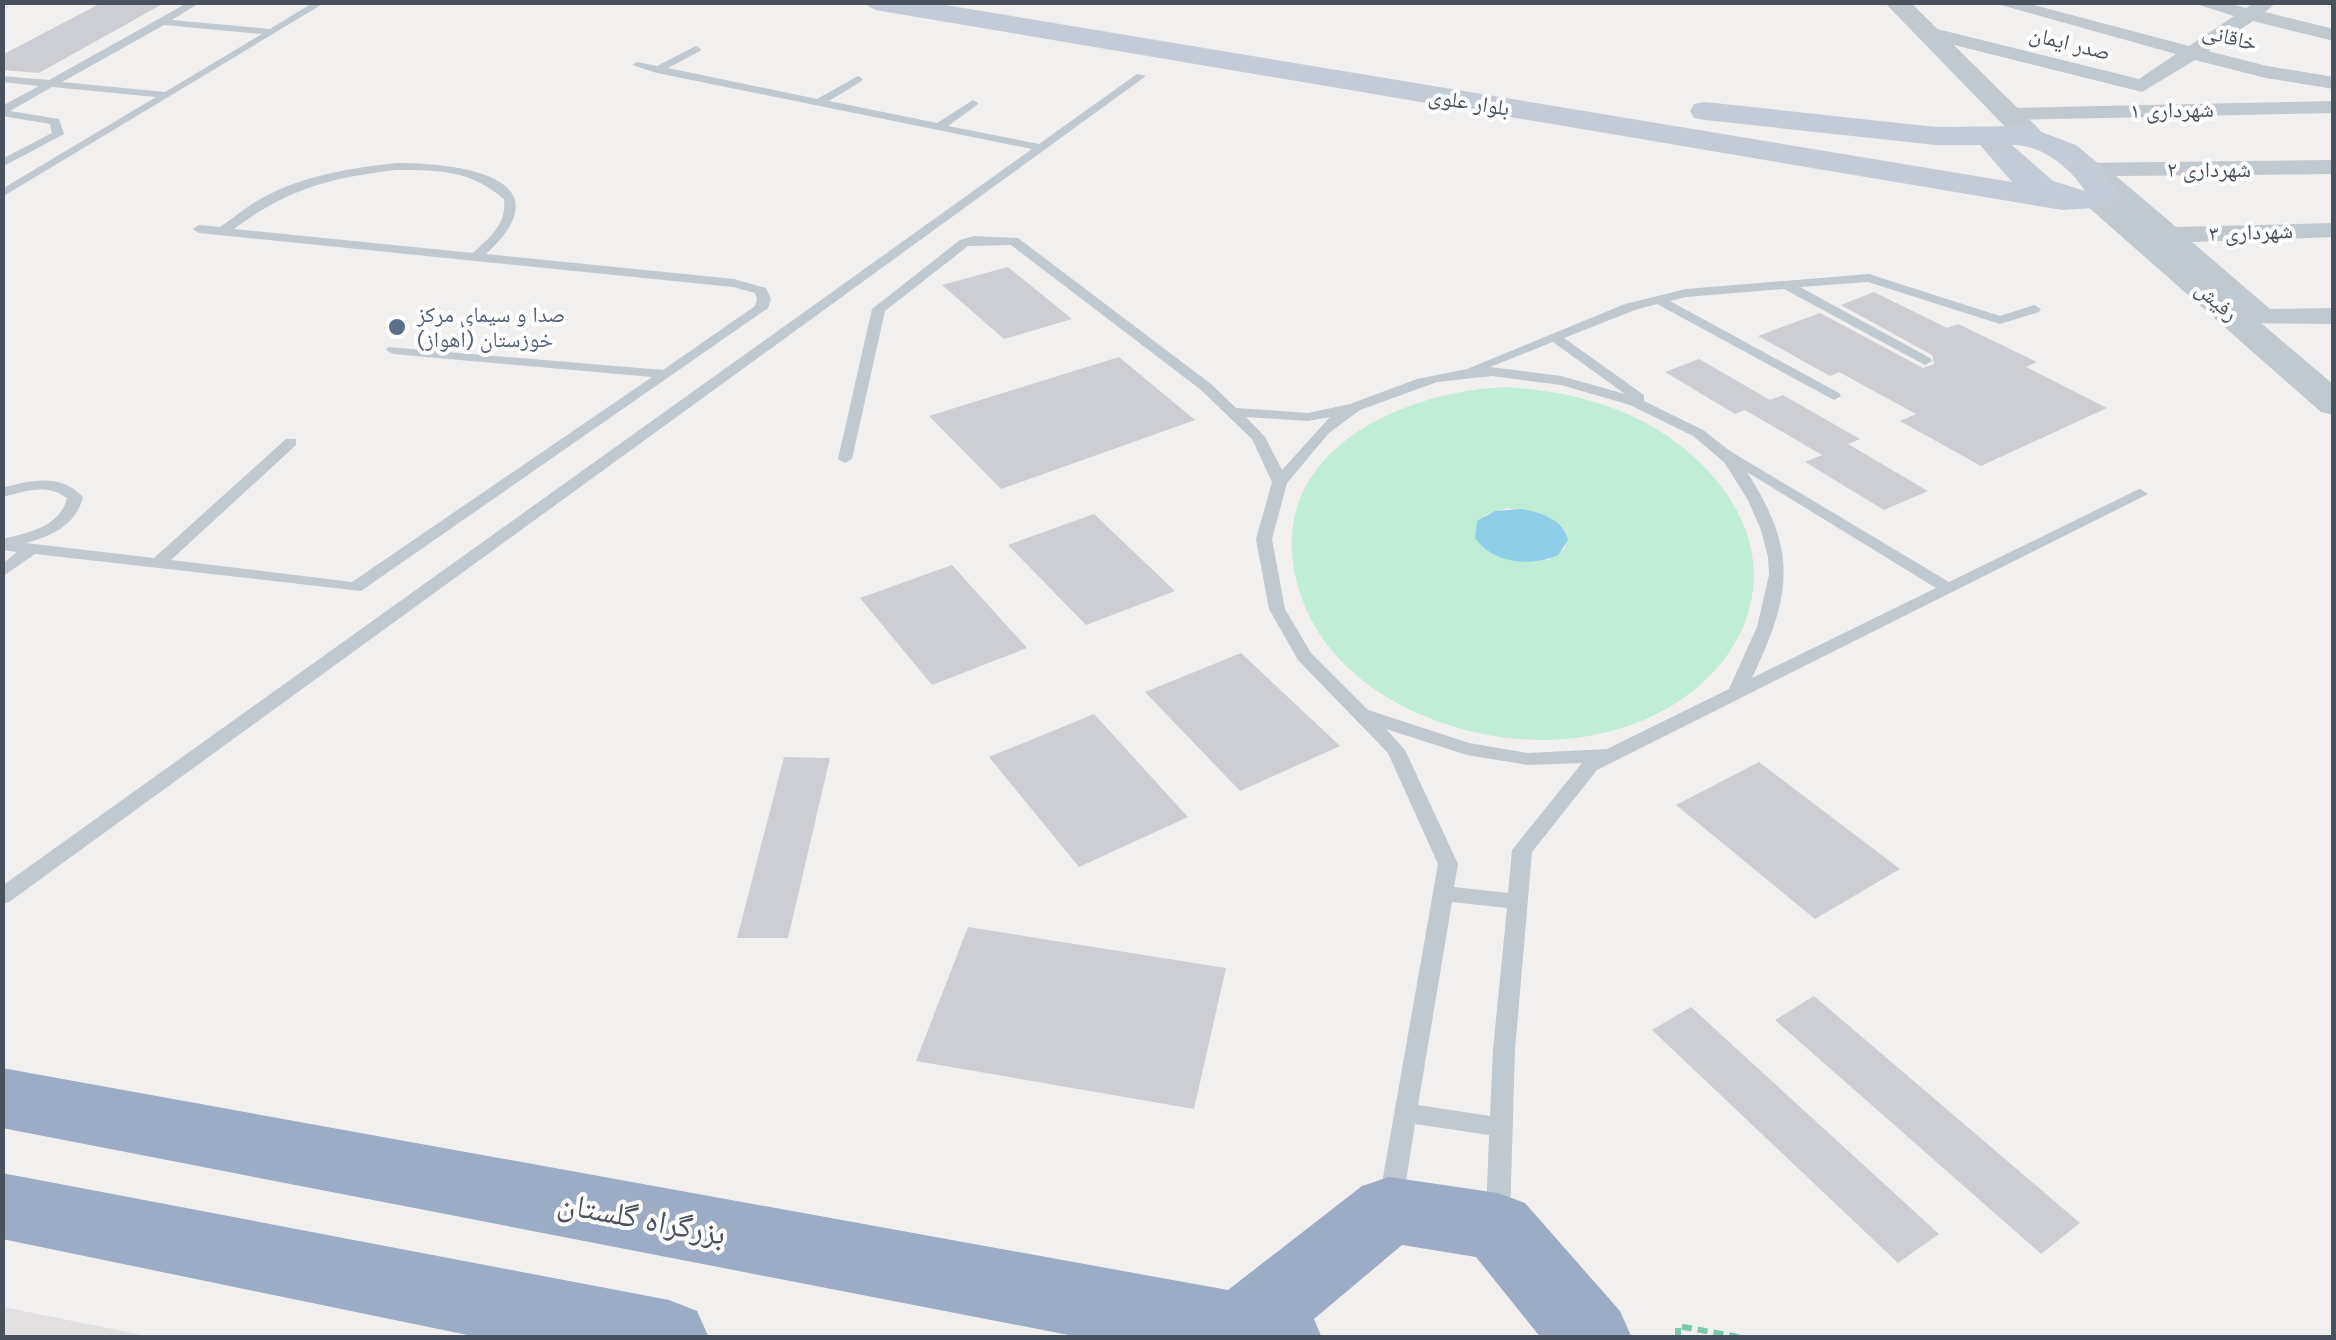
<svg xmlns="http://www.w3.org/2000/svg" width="2336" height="1340" font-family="'DM Sans','Noto Naskh Arabic',sans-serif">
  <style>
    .education { fill: #e2e0e1 }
    .green { fill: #bfedd5; fill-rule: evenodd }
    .water { fill: #8ecee9 }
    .building { fill: #ccced3 }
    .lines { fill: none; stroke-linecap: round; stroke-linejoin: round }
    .path { stroke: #79caa9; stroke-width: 6; stroke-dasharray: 10 6; stroke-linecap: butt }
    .service { fill: #c0c8d0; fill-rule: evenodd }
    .minor { fill: #c0c8d0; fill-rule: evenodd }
    .tertiary { fill: #c0c8d0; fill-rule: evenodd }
    .secondary { fill: #c3cbd7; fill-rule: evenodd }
    .trunk { fill: #9cacc4; fill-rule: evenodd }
    .service-dot { fill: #5c6f8a; stroke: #fff; stroke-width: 4 }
    .labels { text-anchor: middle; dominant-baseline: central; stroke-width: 8; stroke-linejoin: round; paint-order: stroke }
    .far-street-label { font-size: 22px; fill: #48515c; stroke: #fff }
    .far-service-label { font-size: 22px; fill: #4e5e75; stroke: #fff; text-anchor: start }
    .near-street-label { font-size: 32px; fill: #48515c; stroke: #fff }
  </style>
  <rect width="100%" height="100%" fill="#f2efef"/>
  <path class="education" d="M2 1307H3L152 1337H3Z"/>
  <path class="green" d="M1505 387C1569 391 1631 406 1682 447 1822 559 1740 714 1582 737 1477 753 1335 702 1300 593 1256 458 1395 392 1505 387ZM1508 508 1559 524 1566 532 1565 548 1547 560 1484 515Z"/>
  <path class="water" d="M1522 509C1542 513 1563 519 1568 540L1558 555C1530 567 1494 564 1475 538L1477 521 1495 511Z"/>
  <path class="building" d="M103 2H166L39 73 2 70V55Z
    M1008 267 1072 319 1004 339 942 285Z
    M1874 292 1947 328 1958 324 2037 362 2026 367 2107 408 1981 466 1900 421 1916 414 1839 372 1830 376 1758 336 1820 313 1923 368 1934 364 1932 355 1841 305Z
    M1119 357 1195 420 1001 489 929 416Z
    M1699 359 1770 400 1783 395 1860 439 1823 455 1848 444 1928 491 1884 510 1805 462 1822 455 1745 410 1735 414 1665 372Z
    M1094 514 1175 591 1086 625 1008 545Z
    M952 565 1027 648 932 685 860 598Z
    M1241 653 1340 746 1240 791 1145 692Z
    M1094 714 1188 817 1079 867 989 757Z
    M784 757 830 758 788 938H737Z
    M1759 762 1900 869 1815 919 1676 805Z
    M968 927 1226 968 1194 1109 916 1061Z
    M1814 996 2080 1223 2041 1254 1775 1020Z
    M1691 1007 1939 1234 1898 1263 1652 1030Z"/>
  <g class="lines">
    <path class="path" d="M1678 1338V1326L1744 1338"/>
    <path class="service" d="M189 2H201L172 20 270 29 314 2H326L2 197V189L156 97 52 87 10 111 59 119 64 134 2 167V159L52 133 50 124 2 116V106L39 86 2 82V76L49 80ZM164 25 262 34 165 92 62 82Z
      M696 46 701 49 700 51 668 68 817 99 858 76 863 79 862 81 829 101 937 123 973 100 978 103 977 105 948 126 1039 144 1137 74 1146 76 9 902 2 904V886L1032 149 657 73 632 65 637 62 657 66Z
      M396 163C456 163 570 176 486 254L734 279 766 288 771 299 768 308 361 591 35 554 2 577V564L17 552 2 550V539C28 533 60 527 67 498 47 483 25 491 2 497V488C30 480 61 473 83 497 76 525 52 536 26 543L154 558 286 439H296V445L171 560 352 582 652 377 393 354 386 350 388 347 663 370 755 306 757 299 755 293 733 287 199 233 193 229 199 225 220 227C235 217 249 204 266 196 305 175 353 168 396 163ZM396 170C440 170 470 170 504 199 507 224 490 237 473 253L234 229C289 188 330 178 396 170Z
      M974 236 1018 238 1211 384 1236 408 1308 413 1350 404 1417 379 1467 369 1625 304 1686 289 1869 274 2000 316 2034 305 2041 309 2039 312 2000 324 1868 282 1800 287 1930 358 1932 361 1925 365 1784 289 1686 297 1670 301 1839 393 1841 396 1834 400 1657 304 1635 310 1564 338 1644 395V401L1703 430 1730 451 1949 582 2135 491 2140 489 2148 494 1597 770 1532 852 1515 1050 1510 1217 1507 1225 1498 1228 1489 1225 1486 1217 1489 1135 1415 1124 1403 1200 1399 1207 1391 1211 1383 1207 1379 1200 1438 864 1388 753 1298 660 1269 609 1256 539 1272 482 1252 439 1201 390 1011 245 968 246 885 311 852 459 845 463 838 459 872 309 960 240ZM1553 342 1625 394 1561 376 1490 367ZM1492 376 1561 385 1630 405 1693 436 1724 462 1748 500 1761 530 1768 557 1769 575 1757 627 1729 689 1607 749 1528 753 1469 743 1368 710 1311 653 1285 609 1272 539 1287 483 1329 433 1360 410 1437 382ZM1246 417 1308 421 1330 417 1282 470 1265 437ZM1747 472 1936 588 1752 678C1791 595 1799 553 1747 472ZM1386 729 1467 755 1528 765 1582 763 1512 850 1508 893 1454 887 1458 864 1405 750ZM1452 902 1507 908 1493 1050 1490 1116 1418 1105Z"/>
    <path class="minor" d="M1990 2H2023L2189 46 2234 16 2190 2H2224L2246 8 2255 2H2277L2265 12 2334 29V41L2253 21 2208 51 2267 66 2334 77V89L2266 78 2195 60 2142 92 1922 37 1919 33 1929 27 2139 79 2176 54Z
      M2334 101V113L2010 120 1999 114 2010 108Z
      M2334 160V174L2116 176 2176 227 2334 223V237L2192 242 2270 309 2334 308V324L2234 323 2230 317 2240 310 2089 177 2076 175 2073 170 2084 163Z"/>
    <path class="tertiary" d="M1884 2H1910L2039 129 2043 135 2039 141H2019Z
      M2098 191 2109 194 2334 385V415L2321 412 2087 206 2083 200 2087 194Z"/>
    <path class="secondary" d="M862 2H927L2012 182 1980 145H1936L1705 120 1694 118 1690 111 1694 104 1705 102 1936 127 2025 126 2076 145 2099 164 2121 194 2110 207 2062 210 875 10ZM2012 145C2040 144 2070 167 2085 191L2053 181Z"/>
    <path class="trunk" d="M2 1068 1228 1290 1362 1186 1389 1177 1498 1193 1525 1203 1620 1311 1632 1338H1541L1476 1257 1402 1245 1314 1319 1322 1338H1084L2 1128Z
      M2 1173 669 1300 697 1311 709 1338H482L2 1239Z"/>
  </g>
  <circle class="service-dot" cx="397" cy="327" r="10"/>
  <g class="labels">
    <g class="far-street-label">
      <text transform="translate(2230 37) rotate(14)">خاقانی</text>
      <text transform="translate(2070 43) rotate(14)">صدر ایمان</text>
      <text transform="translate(1469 102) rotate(9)">بلوار علوی</text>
      <text transform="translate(2172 110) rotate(-1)">شهرداری ۱</text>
      <text x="2209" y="169">شهرداری ۲</text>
      <text transform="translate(2251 232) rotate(-2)">شهرداری ۳</text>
      <text transform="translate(2217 301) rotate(41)">رفیش</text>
    </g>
    <g class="far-service-label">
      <text x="417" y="314">صدا و سیمای مرکز<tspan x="417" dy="25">خوزستان (اهواز)</tspan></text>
    </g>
    <g class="near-street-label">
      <text transform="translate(642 1218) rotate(11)">بزرگراه گلستان</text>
    </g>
  </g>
  <rect width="2336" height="1340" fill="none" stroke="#48515c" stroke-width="10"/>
</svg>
